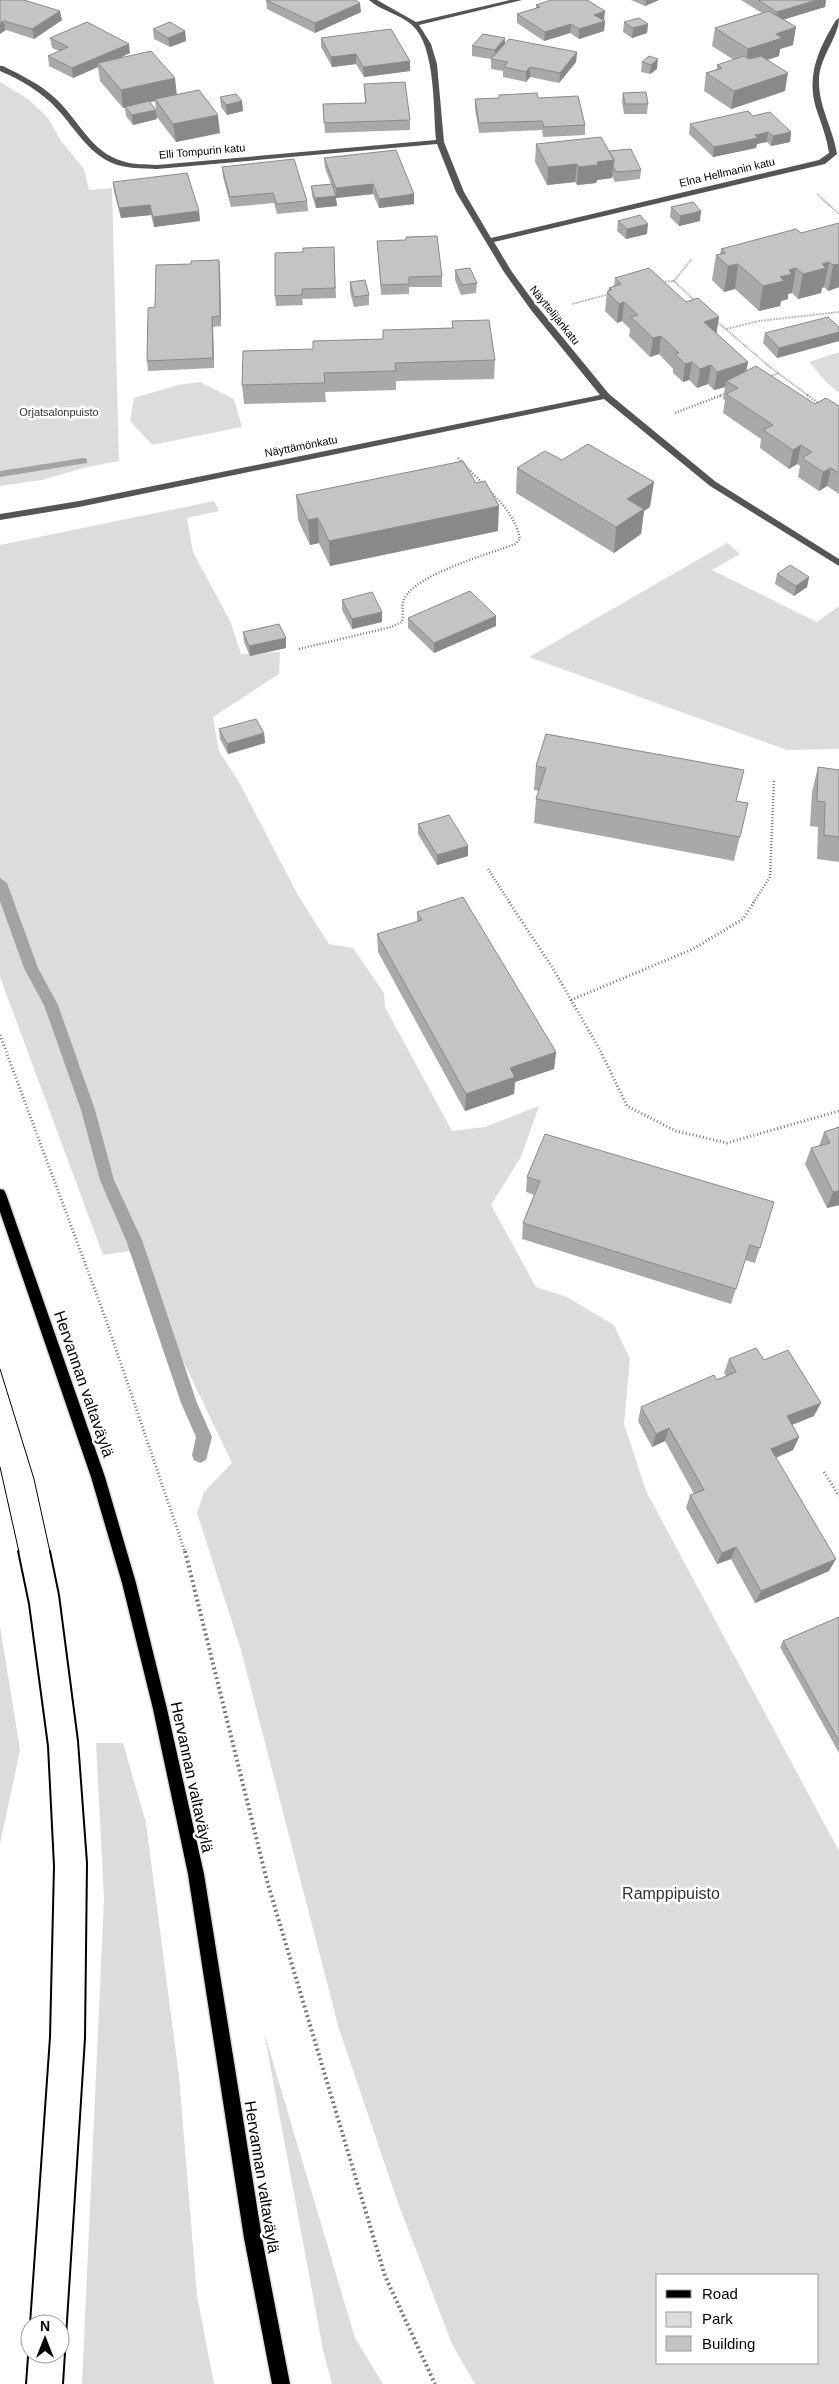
<svg xmlns="http://www.w3.org/2000/svg" width="839" height="2384" font-family="Helvetica,sans-serif">
  <style>
    .green { fill: #dcdcdc; fill-rule: evenodd }
    .lines { fill: none; stroke-linecap: round; stroke-linejoin: round }
    .stream { fill: #a3a3a3; fill-rule: evenodd }
    .major-casing { stroke: #dbdbdb; stroke-width: 3 }
    .path-far3 { stroke: #777; stroke-width: 2; stroke-dasharray: 0.5 1; stroke-linecap: butt }
    .path-far2 { stroke: #777; stroke-width: 2.5; stroke-dasharray: 1 2; stroke-linecap: butt }
    .path-far1 { stroke: #777; stroke-width: 3; stroke-dasharray: 1 2.5; stroke-linecap: butt }
    .path { stroke: #777; stroke-width: 4; stroke-dasharray: 2 3; stroke-linecap: butt }
    .minor { fill: #555; fill-rule: evenodd }
    .major { fill: #000; fill-rule: evenodd }
    .tram-far1 { stroke: #000; stroke-width: 1 }
    .tram { stroke: #000; stroke-width: 2 }
    .wall { fill: #a9a9a9 }
    .shaded-wall { fill: #898989 }
    .building { fill: #c4c4c4; stroke: #898989 }
    .labels { text-anchor: middle; dominant-baseline: central; stroke-width: 5; stroke-linejoin: round; paint-order: stroke }
    .far-street-label { font-size: 11px; fill: #000; stroke: #fff }
    .far-park-label { font-size: 11px; fill: #333; stroke: #fff }
    .near-street-label { font-size: 16px; fill: #000; stroke: #fff }
    .near-park-label { font-size: 16px; fill: #333; stroke: #fff }
  </style>
  <rect width="100%" height="100%" fill="#fff"/>
  <path class="green" d="M0 82 28 99 48 118 61 141 84 169 89 190 112 188 119 461 83 468 42 480 0 486Z
    M839 352V393L827 383 809 362Z
    M200 382 234 399 242 427 152 445 130 421 134 398 178 385Z
    M214 501 219 511 187 518 193 552 230 621 241 654 280 652 279 674 213 717 219 751 239 782 299 897 329 944 353 948 384 993 385 1007 452 1131 485 1127 539 1106 521 1157 491 1205 536 1287 567 1297 614 1325 630 1359 624 1424 646 1491 839 1851V2384H475L452 2344 398 2203 339 2029 241 1650 197 1513 204 1492 232 1463 162 1317 136 1250 103 1255 0 977V545ZM658 2275H818V2363H658Z
    M727 543 740 554 712 570 817 622 839 606V749L787 750 529 657Z
    M0 1626 20 1750 0 1844Z
    M96 1743H123L146 1823 179 2076 197 2296 214 2384H82L104 1899Z
    M264 2032 355 2338 383 2384H332L323 2350Z"/>
  <g class="lines">
    <path class="stream" d="M83 458 87 459V463L0 477V471Z
      M0 878 7 883 38 968 58 1005 95 1110 114 1180 142 1240 197 1403 212 1437 206 1460 200 1463 194 1460 192 1455 196 1437 181 1403 126 1240 100 1180 81 1110 44 1005 24 968 0 901Z"/>
    <defs>
      <path id="major" d="M0 1189 4 1190 6 1194 105 1477 136 1583 167 1709 204 1874 262 2238 290 2384H272L244 2238 188 1874 153 1709 122 1583 91 1477 0 1212Z"/>
    </defs>
    <use href="#major" class="major-casing"/>
    <path class="path-far3" d="M817 194 839 214
      M691 260 674 281 696 302
      M662 282 674 281
      M572 304 610 294
      M715 320 770 367 809 396
      M726 329 759 321 839 312
      M768 377 779 373
      M719 396 727 393"/>
    <path class="path-far2" d="M807 395 821 405
      M675 413 722 395
      M458 458 483 484
      M299 649 391 627 402 622C404 614 401 606 404 599 416 574 489 554 515 544L520 539C516 519 503 504 489 490
      M488 869 510 903
      M753 903 770 877 774 781"/>
    <path class="path-far1" d="M509 902 552 967 600 1050 627 1106 676 1131 727 1143 839 1111
      M571 1000 693 949 743 919 754 902
      M0 1035 105 1317 185 1552
      M824 1472 839 1496"/>
    <path class="path" d="M185 1551 267 1881 385 2276 435 2384"/>
    <path class="minor" d="M369 0H377L416 22 510 0H522L419 25 431 44 437 64 444 142 464 192 491 238 819 160 829 153C827 138 821 123 816 108 806 75 819 48 836 20L839 18C839 37 820 56 819 79 818 106 833 128 837 154L825 164 494 242 512 272 537 306 609 394 716 482 839 559V566L710 486 604 399 79 507 0 520V514L79 501 600 395 531 310 504 272 456 192 437 144 157 169C142 168 126 169 112 163 87 152 75 128 57 109 42 92 21 80 0 71V66H3C21 75 40 84 55 98 78 119 91 152 122 161 133 165 146 164 157 165L436 140C433 110 436 46 412 25 400 14 381 11 369 0Z"/>
    <use href="#major" class="major"/>
    <path class="tram-far1" d="M0 1369 34 1479 50 1552
      M0 1467 19 1552"/>
    <path class="tram" d="M18 1551 29 1604 48 1746 54 1866 50 2037 30 2324
      M50 1551 59 1595 78 1741 87 1863 85 2038 63 2384
      M26 2384 30 2329"/>
  </g>
  <path class="wall" d="M0 0 62 20 34 39 6 30Z
    M266 0 361 12 315 33 267 9Z
    M631 0H659L645 6Z
    M741 0H826L825 7 783 19 793 45 780 49 779 56 767 60 785 91 731 109 704 91 706 73 717 69V65L734 60 712 46 715 28 762 13Z
    M536 5 604 21H605L604 31 579 39 570 33 544 41 517 23V14L536 8Z
    M624 22 648 24 647 33 632 38 623 32Z
    M153 29 185 31 186 41 170 47 154 39Z
    M50 38 130 53 120 58 177 94 220 133 176 142 157 117 155 101 150 102 156 110 157 119 133 125 126 116 125 108H123L100 81 98 67 73 78 49 66 48 56 59 51 52 48Z
    M321 38 410 61V71L364 77 356 64 332 67 321 47Z
    M505 43 577 52 576 62 559 83 530 77 526 82 503 77V71L491 69V59L472 56V46Z
    M649 56 657 69 650 74 641 72 642 62Z
    M364 84 410 120V130L325 133 323 104 365 103Z
    M623 93 648 104 647 114H624L622 102Z
    M499 95 538 98 585 125V135L543 137 542 130 479 133 475 109V99L499 98Z
    M220 97 242 101 243 111 227 115 221 107Z
    M753 116 791 132 790 142 771 146 767 142 757 144 756 148 713 157 689 134 690 124Z
    M536 144 609 151 641 170 640 179 615 182 612 176V178L597 180 596 183 577 185 575 182 547 185 535 162Z
    M324 158 414 194V204L379 208 373 194 336 198 337 206 316 208 312 196 311 186 331 184 325 168Z
    M222 167 307 201 308 211 277 214 274 203 231 207 223 177Z
    M113 182 199 211 200 221 154 227 151 215 121 218 114 192Z
    M671 207 700 221 679 226 670 217Z
    M618 221 647 234 626 239 617 231Z
    M839 223V287L828 291 824 287 822 288 821 293 798 299 792 293 788 294V299L781 301 780 306 759 311 735 289 724 292 712 280 716 255 720 254 721 249 801 233Z
    M377 241 442 276V287H409V294L381 295Z
    M334 247 336 298 302 299 303 305 276 306 275 296 303 252Z
    M219 260 220 270 221 326 213 327 214 368 148 371 147 361 155 307 191 264Z
    M455 270 477 283 476 293 461 295 455 280Z
    M615 278 686 302 719 317 716 333 748 362 746 371 815 404 839 406V494L827 486 819 491 798 477 800 466 797 464 789 469 760 448 761 439 723 413 725 400 723 399 725 387 714 390 708 384 697 388 689 380 683 382 673 373V369L659 354 650 357 629 336 630 329 622 321 617 323 605 311 607 292 608 291 609 288 614 286Z
    M350 282 369 295V305L354 307 350 292Z
    M452 321 495 360 494 379 396 381V390L325 392 326 402 244 404 242 385 313 349 383 339V330L452 328Z
    M839 327V341L777 358 763 343 765 333Z
    M562 460 650 507 644 511 641 534 614 553 516 493 517 468Z
    M296 495 498 531 330 566 319 543 310 545 298 520Z
    M777 574 809 577 807 587 794 596 775 584Z
    M342 600 382 622 352 629 342 610Z
    M408 618 496 626 434 653 408 628Z
    M243 632 286 638V648L250 656 244 642Z
    M219 729 264 733 265 743 228 754 220 739Z
    M536 766 748 803 734 861 534 823 536 799 539 791 534 790Z
    M818 767 839 770V862L817 859 818 827 810 826 812 792Z
    M418 824 468 846V856L437 865 418 834Z
    M417 912 556 1052 554 1069 515 1082 514 1094 465 1111 378 952 377 934 417 922Z
    M839 1127V1205L827 1208 805 1164 811 1148 819 1146 824 1132Z
    M527 1177 774 1202 755 1263 745 1260 731 1304 522 1239 523 1223 534 1195 526 1192Z
    M729 1359 764 1360 814 1416 792 1425 799 1437 793 1450 776 1458 829 1571 755 1603 731 1559 717 1564 686 1508 690 1495 694 1494 665 1441 652 1447 638 1421 641 1407 726 1376 724 1373Z
    M839 1617V1753L780 1647 783 1641Z"/>
  <path class="shaded-wall" d="M646 0H659L645 6Z
    M817 0H826L825 7 776 22 777 12Z
    M360 3 361 12 315 33V23Z
    M60 11 62 20 34 39 32 29Z
    M605 11 604 21 594 15Z
    M4 21 6 30 0 34V23Z
    M605 21 604 31 579 39V29Z
    M571 24 570 33 544 41 545 32Z
    M648 24 647 33 632 38 633 28Z
    M796 27 793 45 780 49 779 56 745 67 748 49 776 34Z
    M185 31 186 41 170 47 168 38Z
    M505 38V48L495 60V50Z
    M129 44 130 53 101 66 98 63V67L73 78 72 68Z
    M577 52 576 62 559 83 560 73Z
    M356 54V64L332 67 331 57Z
    M658 59 657 69 650 74 651 65Z
    M410 61V71L364 77 363 67Z
    M530 67V77L526 82V72Z
    M788 73 785 91 731 109 734 91Z
    M175 78 177 96 155 99V101L123 108 121 90Z
    M242 101 243 111 227 115 226 105Z
    M156 110 157 119 133 125 132 115Z
    M218 115 220 133 176 142 173 124Z
    M768 132 767 142 757 144 756 148 713 157 714 147 755 135Z
    M791 132 790 142 771 146 773 136Z
    M614 160 612 178 597 180 596 183 577 185 578 167 597 162Z
    M577 164 575 182 547 185 548 167Z
    M373 184V194L336 198 337 206 316 208 315 198 336 196V188Z
    M414 194V204L379 208V199Z
    M150 205 151 215 121 218 119 208Z
    M199 211 200 221 154 227 153 217Z
    M701 211 700 221 679 226 680 216Z
    M648 224 647 234 626 239 627 229Z
    M219 260 220 270 221 326 220 316Z
    M829 262 824 287 822 288 821 293 798 299 803 274 822 264Z
    M738 264 735 289 724 292 728 266Z
    M839 264V287L828 291 833 265Z
    M796 268 792 293 788 294V299L781 301 780 306 759 311 763 286 780 277 789 270Z
    M624 302 622 321 617 323 619 304Z
    M212 317 213 327 214 368 213 358Z
    M719 317 716 336 704 322Z
    M839 332V341L777 358 779 348Z
    M661 336 659 354 650 357 653 338Z
    M692 362 689 380 683 382 685 364Z
    M748 362 744 381H726L725 387 714 390 717 372Z
    M711 365 708 384 697 388 700 369Z
    M801 445 797 464 789 469 793 450Z
    M831 468 827 486 819 491 823 472Z
    M654 482 650 507 644 511 641 534 614 553 616 527 627 499Z
    M499 506 498 531 330 566 329 541Z
    M318 518 319 543 310 545 308 520Z
    M809 577 807 587 794 596 796 586Z
    M382 612V622L352 629V619Z
    M496 616V626L434 653V643Z
    M286 638V648L250 656 249 646Z
    M264 733 265 743 228 754 227 744Z
    M468 846V856L437 865V855Z
    M556 1052 554 1069 515 1082 514 1094 465 1111 466 1094 510 1068Z
    M839 1191V1205L827 1208 833 1192Z
    M821 1403 814 1416 781 1429 787 1416Z
    M669 1428 665 1441 652 1447 656 1434Z
    M799 1437 793 1450 765 1462 771 1449Z
    M736 1547 731 1559 717 1564 722 1553Z
    M836 1559 829 1571 755 1603 761 1591Z"/>
  <path class="building" d="M0 0H24L60 11 32 29 4 21 0 23Z
    M266 0H355L360 3 315 23Z
    M551 0H587L605 11 594 15 605 21 579 29 571 24 545 32 517 14 540 7 536 5Z
    M758 0H817L777 12Z
    M769 11 796 27 776 34 782 38 748 49 715 28Z
    M639 18 648 24 633 28 624 22Z
    M87 22 129 44 72 68 48 56 68 47 50 38Z
    M170 22 185 31 168 38 153 29Z
    M391 29 410 61 363 67 356 54 331 57 321 38Z
    M483 34 505 38 495 50 472 46Z
    M509 39 577 52 560 73 530 67 526 72 504 67 508 62 491 59Z
    M151 51 175 78 121 90 98 63Z
    M649 56 658 59 651 65 642 62Z
    M744 56 749 59 761 56 788 73 734 91 706 73 722 68 717 65Z
    M405 82 410 120 324 123 323 104 366 103 364 84Z
    M199 90 218 115 173 124 155 99Z
    M646 92 648 104H625L623 93Z
    M537 93 538 98 578 96 585 125 544 127 542 121 479 123 475 99 499 98V95Z
    M236 94 242 101 226 105 220 97Z
    M149 101 156 110 132 115 125 107Z
    M748 111 753 116 770 112 791 132 773 136 768 132 755 135 758 138 714 147 690 124Z
    M601 137 614 160 597 162 598 165 578 167 577 164 548 167 536 144Z
    M631 149 641 170 616 172 613 166 614 160 609 151Z
    M396 150 414 194 379 199 373 184 336 188 324 158Z
    M294 159 307 201 277 204 273 193 230 197 222 167Z
    M187 173 199 211 153 217 150 205 119 208 113 182Z
    M332 184 336 196 315 198 311 186Z
    M693 202 701 211 680 216 671 207Z
    M640 215 648 224 627 229 618 221Z
    M839 223V264L833 265 829 262 822 264 826 268 803 274 796 268 789 270 792 274 780 277 784 281 763 286 738 264 728 266 716 255 726 253 721 249 796 229 801 233Z
    M437 236 442 276 409 277V284L381 285 377 241 406 240V237Z
    M334 247 335 288 302 289V295L275 296V253L303 252V248Z
    M219 260 220 316 212 317 213 358 147 361 148 308 155 307 156 265 191 264V261Z
    M470 268 477 283 462 285 455 270Z
    M649 268 686 302 698 298 719 317 704 322 748 362 717 372 711 365 700 369 692 362 685 364 675 354 679 353 661 336 653 338 631 317 638 315 624 302 619 304 607 292 612 290 609 288 621 284 615 278Z
    M365 280 369 295 354 297 350 282Z
    M828 317 839 327V332L779 348 765 333Z
    M489 320 495 360 395 363 396 371 324 373 325 383 242 385 243 351 313 349V341L383 339V330L453 328 452 321Z
    M756 366 815 404 826 398 839 406V473L831 468 823 472 802 458 812 452 801 445 793 450 763 430 773 425 726 394 738 388 726 381Z
    M588 444 654 482 627 499 644 509 616 527 517 468 545 451 562 460Z
    M463 461 476 483 485 481 499 506 329 541 318 518 308 520 296 495Z
    M790 565 809 577 796 586 777 574Z
    M470 591 496 616 434 643 408 618Z
    M372 592 382 612 352 619 342 600Z
    M279 624 286 638 249 646 243 632Z
    M256 719 264 733 227 744 219 729Z
    M546 734 744 770 736 801 748 803 740 837 536 799 546 768 536 766Z
    M818 767 839 770V837L824 835 825 802 817 801Z
    M449 815 468 846 437 855 418 824Z
    M463 897 556 1052 510 1068 515 1077 466 1094 377 934 422 920 417 912Z
    M839 1127V1191L833 1192 811 1148 830 1143 824 1132Z
    M545 1134 774 1202 760 1248 750 1245 736 1289 523 1223 540 1181 527 1177Z
    M756 1348 764 1360 788 1350 821 1403 787 1416 799 1437 771 1449 836 1559 761 1591 736 1547 722 1553 690 1495 704 1490 669 1428 656 1434 641 1407 714 1375 717 1380 736 1372 729 1359Z
    M839 1617V1741L783 1641Z"/>
  <g class="labels">
    <g class="far-street-label">
      <text transform="translate(202 151) rotate(-5)">Elli Tompurin katu</text>
      <text transform="translate(727 172) rotate(-13)">Elna Hellmanin katu</text>
      <text transform="translate(555 315) rotate(51)">Näyttelijänkatu</text>
      <text transform="translate(301 446) rotate(-11)">Näyttämönkatu</text>
    </g>
    <g class="far-park-label">
      <text x="59" y="412">Orjatsalonpuisto</text>
    </g>
    <g class="near-street-label">
      <text transform="translate(84 1384) rotate(71)">Hervannan valtaväylä</text>
      <text transform="translate(192 1777) rotate(78)">Hervannan valtaväylä</text>
      <text transform="translate(262 2177) rotate(81)">Hervannan valtaväylä</text>
    </g>
    <g class="near-park-label">
      <text x="671" y="1893">Ramppipuisto</text>
    </g>
  </g>
  <rect x="656" y="2274" width="162" height="90" fill="#ffffff" stroke="#999999"/>
  <rect x="666" y="2290" width="25" height="8" fill="#000000" stroke="#999999"/>
  <text x="702" y="2299" font-size="15" fill="#000000">Road</text>
  <rect x="666" y="2312" width="25" height="15" fill="#dcdcdc" stroke="#999999"/>
  <text x="702" y="2324" font-size="15" fill="#000000">Park</text>
  <rect x="666" y="2336" width="25" height="15" fill="#c4c4c4" stroke="#999999"/>
  <text x="702" y="2349" font-size="15" fill="#000000">Building</text>
  <g transform="translate(45 2339)"><circle r="24" fill="#ffffff" stroke="#999999"/>
  <path d="M0-4L9 19L0 12L-9 19Z" fill="#000000"/>
  <text y="-8" font-size="14" font-weight="bold" text-anchor="middle" fill="#000000">N</text>
  </g>
</svg>
